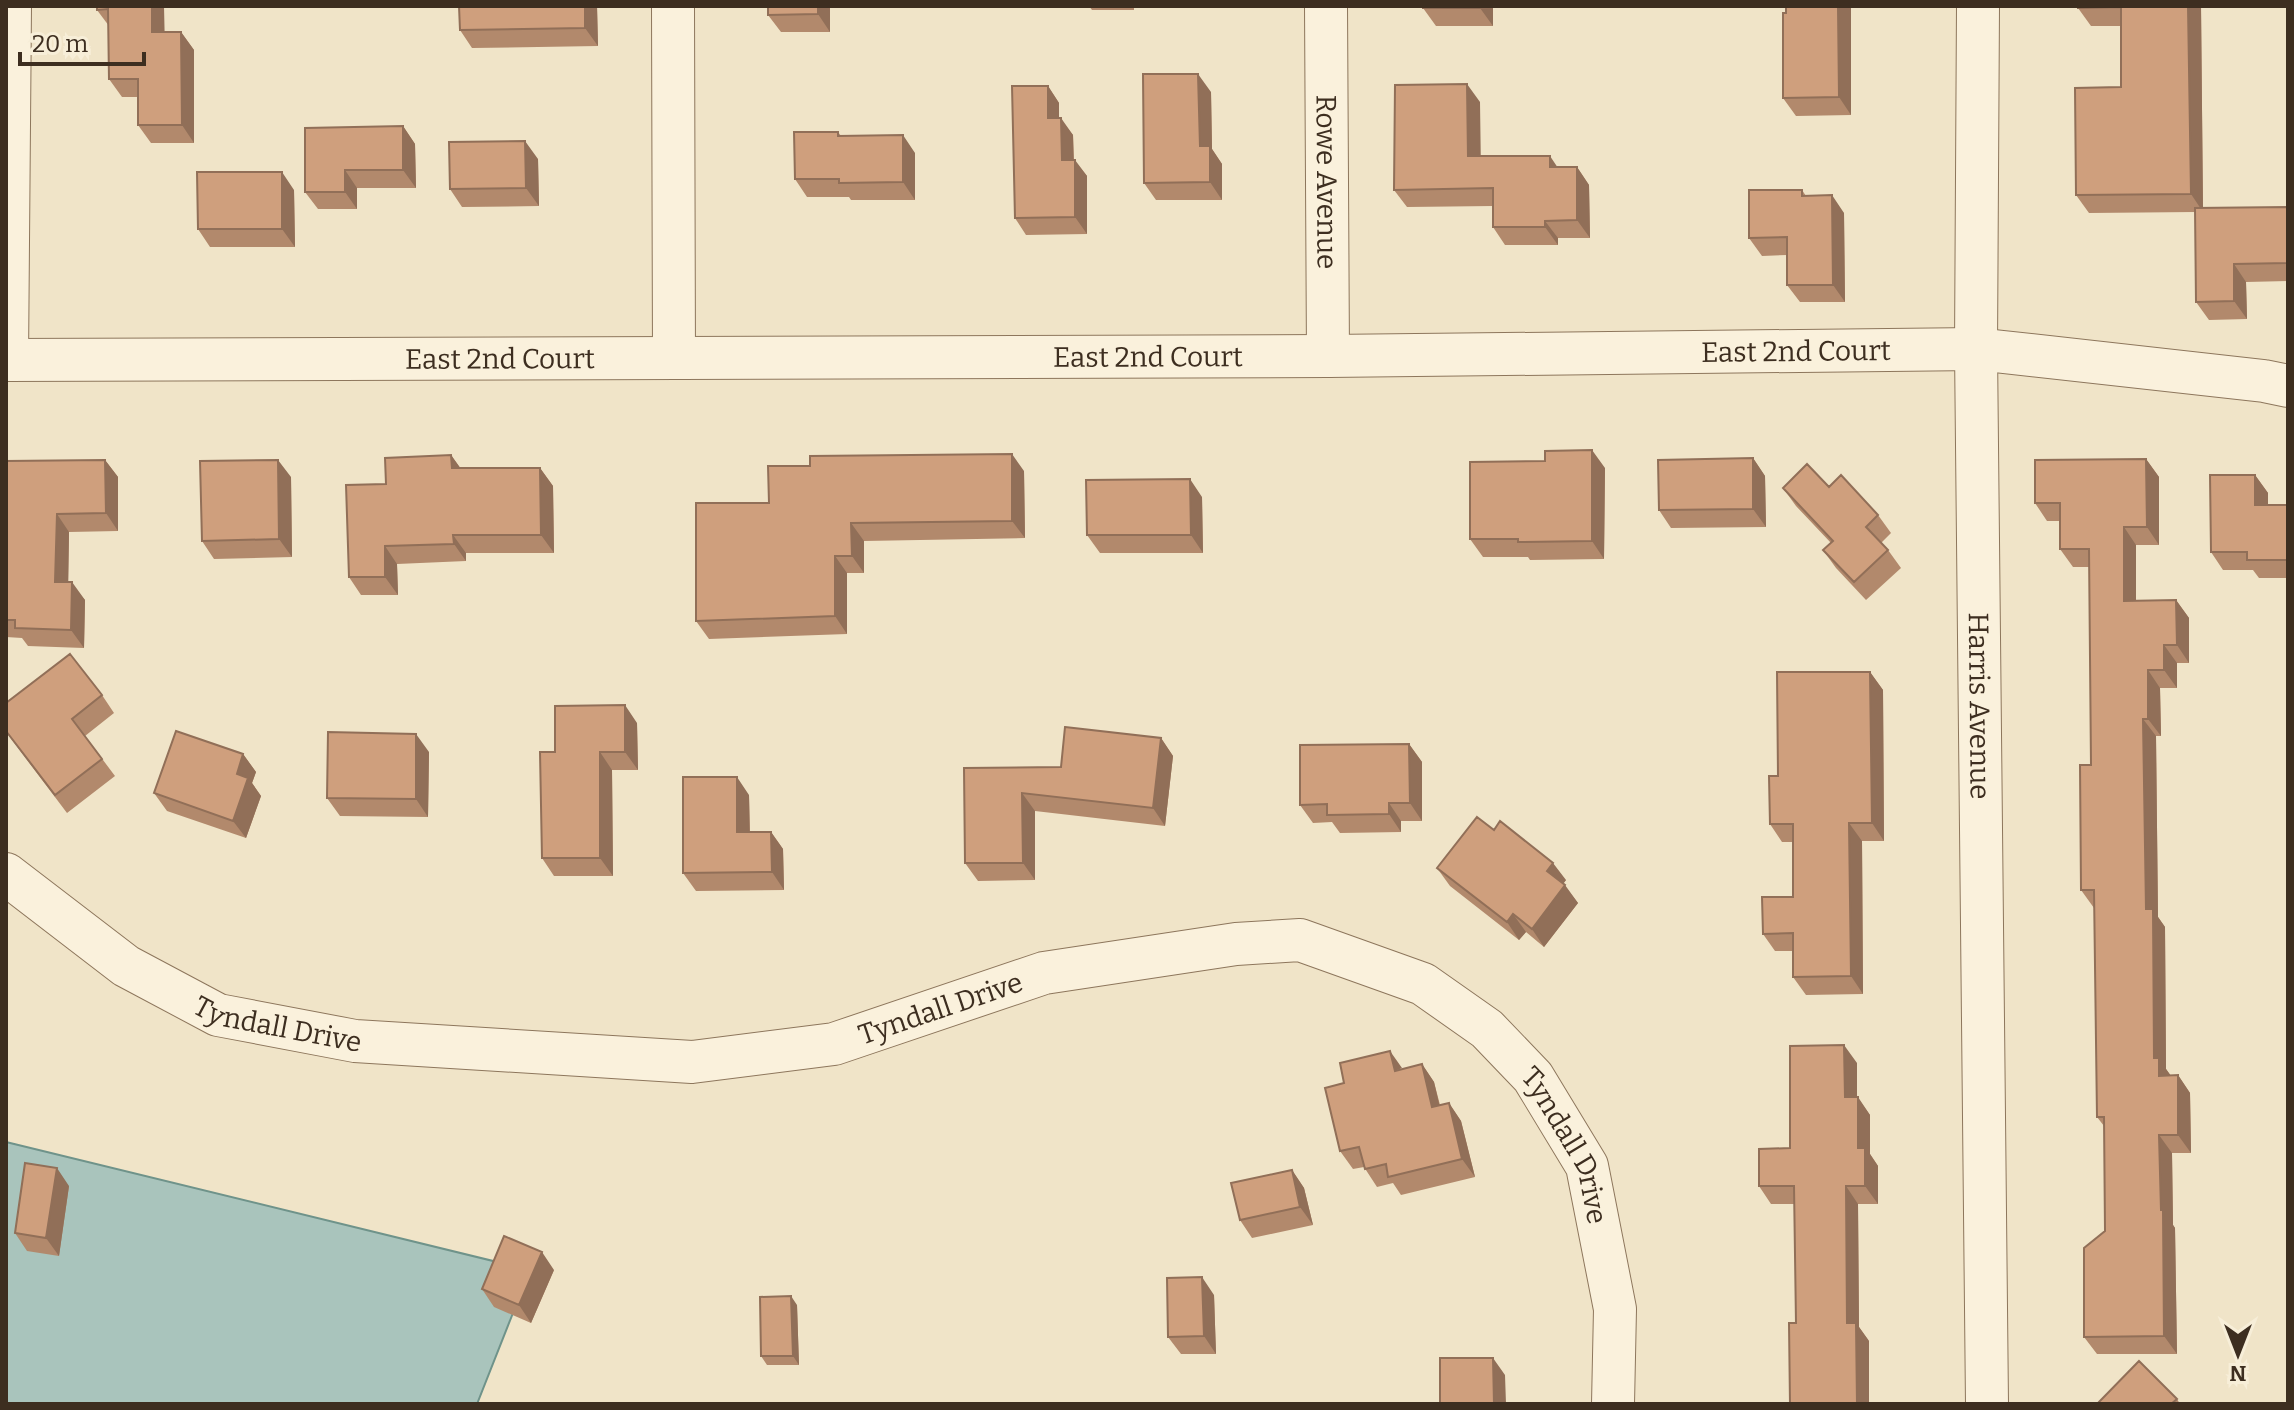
<svg xmlns="http://www.w3.org/2000/svg" width="2294" height="1410" font-family="Bitter,serif">
  <style>
    .water { fill: #a9c4bc; stroke: #6f938a; stroke-width: 2 }
    .lines { fill: none; stroke-linecap: round; stroke-linejoin: round }
    .street-casing { stroke: #8d765c; stroke-width: 44 }
    .street { stroke: #faf1dc; stroke-width: 42 }
    .wall { fill: #b2896c }
    .shaded-wall { fill: #916f58 }
    .building { fill: #cf9f7d; stroke: #916f58; stroke-width: 2 }
    .labels { text-anchor: middle; dominant-baseline: central; stroke-width: 7; stroke-linejoin: round; paint-order: stroke }
    .street-label { font-size: 28px; fill: #3d2e20; stroke: #f7eed8 }
  </style>
  <rect width="100%" height="100%" fill="#f0e4c8"/>
  <path class="water" d="M6 1142 530 1270 477 1404H6Z"/>
  <g class="lines">
    <defs>
      <g id="street">
        <path d="M673 6 674 358"/>
        <path id="s1" d="M1326 6 1328 356"/>
        <path id="s2" d="M1978 6 1976 349 1987 1404"/>
        <path id="s3" d="M6 360 1328 356 1976 349 2264 381 2288 386"/>
        <path d="M7 360 10 6"/>
        <path id="s4" d="M6 874 126 966 218 1015 355 1041 692 1062 834 1044 1044 973 1236 944 1300 940 1423 984 1487 1029 1533 1077 1587 1166 1615 1309 1613 1404"/>
      </g>
    </defs>
    <use href="#street" class="street-casing"/>
    <use href="#street" class="street"/>
  </g>
  <path class="wall" d="M97 6H164V32H181L194 50V143H151L138 125V97H122L109 79V26L97 10Z
    M459 6H597L598 46 472 48 460 30Z
    M830 6V32H781L768 15Z
    M1089 6H1134V10H1092Z
    M1493 6V26H1436L1423 8Z
    M1786 6H1857V8H1851V115L1796 116 1783 98Z
    M2078 6H2201L2203 208 2288 207V281L2246 282 2247 319 2209 320 2196 302 2195 212 2089 213 2076 195 2121 87V26H2091L2078 8Z
    M1048 86 1059 103V118L1073 135 1074 160 1087 176V234L1026 235 1015 218Z
    M1211 92 1212 149 1222 164V200H1156L1144 183Z
    M1480 102V156L1558 167H1577L1589 185 1590 238H1558V245H1505L1493 227V206L1407 207 1394 190Z
    M403 126 415 144 416 188H357V209H318L305 192Z
    M838 132 841 136 915 153V200H851L849 197H807L795 179Z
    M538 159 539 206 462 207 450 189Z
    M294 190 295 247H210L198 229Z
    M1802 190 1806 196 1844 213 1845 302H1800L1787 285V255L1762 256 1749 238Z
    M451 455 460 468H540L553 486 554 553H466V561L397 564 398 595H361L349 577 386 484Z
    M1753 458 1765 476 1766 527 1671 528 1659 510Z
    M2146 459 2159 477V545H2136V601L2176 600 2189 618V663H2177V688H2160L2161 736H2156L2158 917 2165 927 2166 1069 2171 1076 2178 1075 2190 1093 2191 1153H2172L2173 1225 2175 1228 2177 1354H2097L2084 1337 2105 1231 2104 1126 2097 1117 2094 908 2081 890 2091 765 2089 567H2073L2060 549V521H2047L2035 503Z
    M105 460 118 477V531L69 532 68 582 85 600 84 648 28 646 22 638 6 637V461Z
    M1605 468 1604 559 1530 560 1528 557H1483L1470 539Z
    M1024 471 1025 538 864 541V573H847V634L709 639 696 621 769 503Z
    M2255 475 2268 493V505H2288V578H2259L2253 570H2223L2211 552Z
    M291 477 292 557 214 559 202 541Z
    M1829 487 1878 515 1891 533 1881 543 1888 550 1901 568 1866 600 1836 568 1823 550 1831 543 1796 506 1783 488Z
    M1202 497 1203 553H1100L1087 535Z
    M1870 672 1883 690 1884 841H1862L1863 994 1806 995 1793 977V951H1775L1763 934 1793 897V842H1782L1770 824 1778 776Z
    M102 695 114 713 85 736 115 776 67 813 6 732V703Z
    M637 723 638 770H612L613 876H554L542 858 555 752Z
    M1161 738 1173 756 1165 826 1035 811V880L978 881 965 863 964 768 1061 767Z
    M1409 744 1422 762V821H1401V832L1340 833 1332 822 1313 823 1300 805Z
    M429 752 428 817 340 816 327 798Z
    M243 754 256 772 252 783 261 796 246 838 167 811 154 793Z
    M749 795 750 832H771L783 849 784 890 696 891 683 873Z
    M1437 868 1566 880 1563 884 1578 903 1544 947 1526 932 1519 940 1450 886Z
    M1857 1063V1097L1870 1115V1154L1878 1166V1204H1858L1859 1327 1869 1341 1796 1323 1794 1204H1771L1759 1186 1790 1148Z
    M1422 1064 1434 1082 1440 1105 1449 1103 1461 1121 1475 1177 1401 1195 1393 1183 1377 1187 1364 1167 1353 1169 1340 1151 1403 1069Z
    M1292 1170 1304 1188 1313 1225 1252 1238 1240 1220Z
    M69 1186 59 1256 27 1251 15 1233Z
    M554 1270 531 1323 494 1307 482 1289Z
    M1214 1295 1216 1354H1181L1168 1337Z
    M797 1305 799 1365H767L761 1356Z
    M2177 1399 2180 1404H2097Z"/>
  <path class="shaded-wall" d="M152 6H164L165 50 152 32Z
    M585 6H597L598 46 585 28Z
    M818 6H830V32L818 14Z
    M1480 6H1493V26L1480 8Z
    M1838 6H1850L1851 8V115L1839 97Z
    M2188 6H2201L2203 212 2191 194Z
    M181 32 194 50V143L182 125Z
    M1198 74 1211 92 1212 149 1222 164V200L1210 182 1200 146Z
    M1467 84 1480 102 1481 174 1468 156Z
    M1048 86 1059 103V135L1048 118Z
    M1061 118 1073 135 1074 177 1062 160Z
    M403 126 415 144 416 188 403 170Z
    M903 135 915 153V200L903 182Z
    M525 141 538 159 539 206 526 188Z
    M1550 156 1562 174 1550 167Z
    M1075 160 1087 176V234L1075 217Z
    M1577 167 1589 185 1590 238 1577 220Z
    M345 170 357 188V209L345 192Z
    M282 172 294 190 295 247 282 229Z
    M1832 195 1844 213 1845 302 1833 285Z
    M1545 221 1558 238V245L1545 227Z
    M2234 264 2246 282 2247 319 2234 301Z
    M1592 450 1605 468 1604 559 1592 541Z
    M1012 454 1024 471 1025 538 1012 521Z
    M451 455 464 473 452 468Z
    M1753 458 1765 476 1766 527 1753 509Z
    M2146 459 2159 477V545L2147 527Z
    M105 460 118 477V531L106 513Z
    M278 460 291 477 292 557 279 539Z
    M540 468 553 486 554 553 541 535Z
    M2255 475 2268 493V523L2255 505Z
    M1190 479 1202 497 1203 553 1191 535Z
    M57 514 69 532 68 599 55 582Z
    M851 523 864 541V573L852 556Z
    M2124 527 2136 545V619L2124 601Z
    M453 535 466 553V561L454 544Z
    M385 546 397 564 398 595 385 577Z
    M835 556 847 573V634L835 616Z
    M72 582 85 600 84 648 71 630Z
    M2176 600 2189 618V663L2177 645Z
    M2164 645 2177 663V688L2164 670Z
    M2148 670 2160 688 2161 736 2148 719Z
    M1870 672 1883 690 1884 841 1872 823Z
    M625 705 637 723 638 770 625 752Z
    M2143 719 2156 736 2158 917 2165 927 2166 1069 2171 1076H2159L2154 1058 2146 909Z
    M416 734 429 752 428 817 416 799Z
    M1161 738 1173 756 1165 826 1153 808Z
    M1409 744 1422 762V821L1410 803Z
    M600 752 612 770 613 876 600 858Z
    M243 754 256 772 252 783 261 796 246 838 233 821 237 774Z
    M737 777 749 795 750 849 737 832Z
    M1022 793 1035 811V880L1023 863Z
    M1389 803 1401 821V832L1389 814Z
    M1849 823 1862 841 1863 994 1851 976Z
    M771 832 783 849 784 890 772 872Z
    M1553 863 1566 880 1559 889 1547 871Z
    M1565 885 1578 903 1544 947 1532 929Z
    M1513 914 1526 932 1519 940 1507 922Z
    M1844 1045 1857 1063V1115L1845 1097Z
    M1390 1051 1402 1068 1395 1071Z
    M1422 1064 1434 1082 1444 1125 1432 1107Z
    M2178 1075 2190 1093 2191 1153 2178 1135Z
    M1858 1097 1870 1115V1154L1878 1166V1204L1865 1186 1858 1148Z
    M1449 1103 1461 1121 1475 1177 1462 1159Z
    M2159 1135 2172 1153 2173 1225 2175 1228 2177 1354 2164 1336Z
    M57 1168 69 1186 59 1256 46 1238Z
    M1292 1170 1304 1188 1313 1225 1300 1207Z
    M1846 1186 1858 1204 1859 1327 1869 1341V1404H1857L1847 1323Z
    M542 1252 554 1270 531 1323 519 1305Z
    M1202 1277 1214 1295 1216 1354 1204 1336Z
    M791 1296 797 1305 799 1365 793 1356Z
    M1493 1358 1505 1375 1506 1404H1494Z"/>
  <path class="building" d="M97 6H152V32H181L182 125H138V79H109L108 9 97 10Z
    M459 6H585V28L460 30Z
    M768 6H818V14L768 15Z
    M1423 6H1480V8H1423Z
    M1786 6H1838L1839 97 1783 98V13H1786Z
    M2078 6H2188L2191 194 2076 195 2075 88 2121 87V7L2078 8Z
    M1143 74H1198L1200 146H1210V182L1144 183Z
    M1467 84 1468 156H1550V167H1577V220L1545 221V227H1493V188L1394 190 1395 85Z
    M1012 86H1048V118H1061L1062 160H1075V217L1015 218Z
    M403 126V170H345V192H305V128Z
    M794 132H838V136L903 135V182L839 183V179H795Z
    M525 141 526 188 450 189 449 142Z
    M197 172H282V229H198Z
    M1749 190H1802V196L1832 195 1833 285H1787V237L1749 238Z
    M2288 207V263L2234 264V301L2196 302 2195 208Z
    M1592 450V541L1518 542V539H1470V462L1545 461V451Z
    M1012 454V521L851 523 852 556H835V616L696 621V503H769L768 466H810V456Z
    M451 455 452 468H540L541 535H453L454 544 385 546V577H349L346 485 386 484 385 458Z
    M1753 458V509L1659 510 1658 460Z
    M2146 459 2147 527H2124V601L2176 600 2177 645H2164V670H2148V719H2143L2146 909H2153L2154 1058H2159V1076L2178 1075V1135H2159L2161 1210H2163L2164 1336 2084 1337V1248L2105 1231 2104 1117H2097L2094 890H2081L2080 765H2091L2089 549H2060V503H2035V460Z
    M105 460 106 513 57 514 55 582H72L71 630 15 628V620H6V461Z
    M278 460 279 539 202 541 200 461Z
    M1807 464 1829 487 1841 475 1878 515 1866 527 1888 550 1854 582 1823 550 1833 541 1783 488Z
    M2210 475H2255V505H2288V560H2247V552H2211Z
    M1190 479 1191 535H1087L1086 480Z
    M70 654 102 695 72 719 102 759 55 795 6 731V703Z
    M1777 672H1870L1872 823H1849L1851 976 1793 977V933L1763 934 1762 897H1793V824H1770L1769 776H1778Z
    M625 705V752H600V858H542L540 752H555V706Z
    M1065 727 1161 738 1153 808 1022 793 1023 863H965L964 768 1061 767Z
    M176 731 243 754 237 774 248 778 233 821 154 793Z
    M328 732 416 734V799L327 798Z
    M1409 744 1410 803H1389V814L1327 815V804L1300 805V745Z
    M683 777H737V832H771L772 872 683 873Z
    M1477 817 1494 830 1500 821 1553 863 1547 871 1565 885 1532 929 1513 914 1507 922 1437 868Z
    M1844 1045 1845 1097H1858V1148H1865V1186H1846L1847 1323H1856L1857 1404H1790L1789 1323H1796L1794 1186H1759V1149L1790 1148V1046Z
    M1390 1051 1395 1071 1422 1064 1432 1107 1449 1103 1462 1159 1388 1177 1386 1164 1365 1169 1359 1147 1340 1151 1325 1088 1344 1083 1340 1063Z
    M25 1163 57 1168 46 1238 15 1233Z
    M1292 1170 1300 1207 1240 1220 1231 1183Z
    M504 1236 542 1252 519 1305 482 1289Z
    M1202 1277 1204 1336 1168 1337 1167 1278Z
    M791 1296 793 1356H761L760 1297Z
    M1440 1358H1493L1494 1404H1440Z
    M2139 1361 2177 1399 2171 1404H2097Z"/>
  <g class="labels">
    <g class="street-label">
      <text stroke="none"><textPath href="#s1" startOffset="176">Rowe Avenue</textPath></text>
      <text stroke="none"><textPath href="#s3" startOffset="1790">East 2nd Court</textPath></text>
      <text stroke="none"><textPath href="#s3" startOffset="1142">East 2nd Court</textPath></text>
      <text stroke="none"><textPath href="#s3" startOffset="494">East 2nd Court</textPath></text>
      <text stroke="none"><textPath href="#s2" startOffset="700">Harris Avenue</textPath></text>
      <text stroke="none"><textPath href="#s4" startOffset="988">Tyndall Drive</textPath></text>
      <text stroke="none"><textPath href="#s4" startOffset="316">Tyndall Drive</textPath></text>
      <text stroke="none"><textPath href="#s4" startOffset="1708">Tyndall Drive</textPath></text>
    </g>
  </g>
  <rect width="2294" height="1410" fill="none" stroke="#3d2e20" stroke-width="16"/>
  <g transform="translate(2238 1354) rotate(180)" stroke="#f7eed8" stroke-width="6" paint-order="stroke">
  <path d="M0-6L14 30L0 20L-14 30Z" fill="#3d2e20"/>
  <text y="-12" font-size="22" font-weight="bold" text-anchor="middle" fill="#3d2e20">N</text>
  </g>
  <path d="M20 52v12h124v-12" fill="none" stroke="#3d2e20" stroke-width="4"/>
  <text x="32" y="52" font-size="24" fill="#3d2e20" stroke="#f7eed8" stroke-width="6" paint-order="stroke">20 m</text>
</svg>
